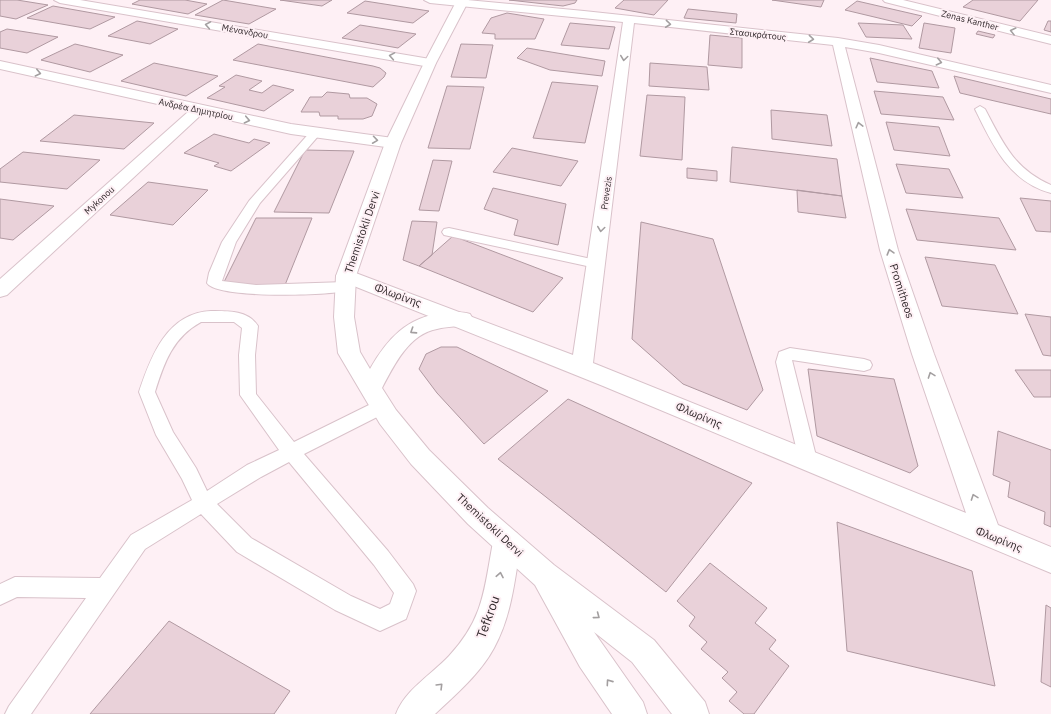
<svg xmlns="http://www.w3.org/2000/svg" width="1051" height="714" font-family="'IBM Plex Sans',sans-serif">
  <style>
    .building { fill: #e9d1d9; stroke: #b099a1 }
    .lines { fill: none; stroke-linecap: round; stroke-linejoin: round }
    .service-casing { stroke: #d9c2ca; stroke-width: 2 }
    .minor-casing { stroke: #d9c2ca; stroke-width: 2 }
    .secondary-casing { stroke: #d9c2ca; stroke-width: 2 }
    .service { fill: #fff; fill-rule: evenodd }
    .minor { fill: #fff; fill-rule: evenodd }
    .secondary { fill: #fff; fill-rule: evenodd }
    .oneway { stroke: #a39fa0 }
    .labels { text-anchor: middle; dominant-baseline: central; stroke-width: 4; stroke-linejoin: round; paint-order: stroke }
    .far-street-label { font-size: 9px; fill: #32292c; stroke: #fef0f5 }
    .street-label { font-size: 11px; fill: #32292c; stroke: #fef0f5 }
    .near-street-label { font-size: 13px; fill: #32292c; stroke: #fef0f5 }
  </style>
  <rect width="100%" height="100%" fill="#fef0f5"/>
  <path class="building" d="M0 0H17L48 5 16 19 0 16Z
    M140 0H185L207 4 188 14 132 4Z
    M223 0 276 9 249 24 195 15Z
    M280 0H332L322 6Z
    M509 0H577L575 3 563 6Z
    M624 0H668L654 15 615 8Z
    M772 0H824L821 7Z
    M973 0H1038L1020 21 963 7Z
    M365 1 429 11 413 23 347 13Z
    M857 1 922 16 912 26 845 10Z
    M53 6 115 17 90 29 27 18Z
    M688 9 737 14 736 23 684 18Z
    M507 13 544 19 535 39H495V34L482 33 491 18Z
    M137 21 178 29 150 44 108 36Z
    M1048 21H1051V32L1044 30Z
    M570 23 615 27 609 49 561 45Z
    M858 23 903 25 912 39 866 37Z
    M924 23 955 28 951 53 919 48Z
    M360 25 416 34 398 48 342 38Z
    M7 29 58 37 27 53 0 48V32Z
    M978 31 995 35 993 38 976 34Z
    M710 35 742 38V68L708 65Z
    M75 44 123 55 90 72 41 60Z
    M258 44 373 66 380 68 386 73 384 77 373 87 233 60Z
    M461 44 493 45 486 78 451 77Z
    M527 48 605 61 602 76 550 70 517 58Z
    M870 58 932 71 939 88 877 82Z
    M154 63 218 76 186 96 121 81Z
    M650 63 707 67 709 90 649 86Z
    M236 75 262 81 249 90 262 93 273 85 294 90 264 111 207 98 225 87 219 86Z
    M954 76 1051 99V114L960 93Z
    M552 82 598 86 585 143 533 138Z
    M447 86 484 87 470 149 428 148Z
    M874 91 943 97 954 120 881 114Z
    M327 92 349 94 350 98H367L377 104 372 116 363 119H338V116H320L319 112H301L310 97H322Z
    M647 95 685 97 682 160 640 156Z
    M771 110 827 115 832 146 772 139Z
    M74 115 154 123 124 149 40 141Z
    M886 122 939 127 950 156 894 150Z
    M214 134 249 143 254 139 270 143 231 171 214 166 219 163 184 153Z
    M732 147 837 159 842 196 730 182Z
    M512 148 578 161 561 186 493 172Z
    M305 150 354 151 329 213 274 212Z
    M23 152 100 160 67 189 0 182V169Z
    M433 160 452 161 439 211 419 210Z
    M896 164 949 169 963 198 906 193Z
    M687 168 717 171V181L687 178Z
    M148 182 208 190 173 225 110 215Z
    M493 188 566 204 558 245 514 235 518 220 484 209Z
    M797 190 842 196 846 218 798 212Z
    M1020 198 1051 201V232L1036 231Z
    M0 199 54 206 13 240 0 238Z
    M906 209 999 218 1016 250 917 240Z
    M256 218H312L285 285 223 284Z
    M412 221 437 222 432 255 419 266 403 260Z
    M641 222 713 239 763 390 747 410 683 384 632 339Z
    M453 236 563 278 533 312 419 266Z
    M925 257 995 265 1018 314 942 306Z
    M1025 314 1051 317V356L1043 355Z
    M441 347H457L548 391 484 444 437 393 419 369 426 354Z
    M808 369 894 379 918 466 910 473 817 436Z
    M1015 370H1051V397H1034Z
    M568 399 752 483 666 592 498 459Z
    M998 431 1051 450V527L1044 524 1045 512 1008 497 1010 482 993 475Z
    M837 522 972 571 995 686 847 651Z
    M710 563 767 608 755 623 776 640 769 649 789 666 754 714H744L729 701 737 692 722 678 728 672 701 649 707 642 689 626 695 617 677 601Z
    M1046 605 1051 608V687L1041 682Z
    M169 621 290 691 274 714H90Z"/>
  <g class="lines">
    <defs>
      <path id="service" d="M980 106 985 109C1003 143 1014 169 1051 185V193C1009 182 992 144 975 109Z
        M316 129 320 130 321 132 320 134 260 203 236 242 222 281 256 285 345 282 350 284 352 287 350 290C331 296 217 299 207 283L209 273 222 242 249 201 312 130Z
        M449 228 596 260 601 261 603 264 601 267 596 268 444 235 442 232 444 229Z
        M211 311C227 311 248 310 258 326L255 355 256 394 294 442 375 402 381 400 387 402 390 407 387 412 304 454 388 551 413 584 416 591 406 619 380 631 335 610 237 552 201 514 145 549 31 714H5L9 706 86 598 17 597 0 605V584L15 577 100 578 131 535 192 500 182 479 156 435 139 392C151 356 167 313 211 311ZM201 322H234L242 328 239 355 240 395 279 450 247 465 207 491 196 468 173 432 155 392C164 363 173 337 201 322ZM289 462 374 565 394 593 390 604 380 609 351 596 251 538 217 504 261 477Z
        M790 348 864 359 870 361 872 365 870 369 864 371 792 360 817 460 814 465 808 468 802 465 799 460 776 362 779 352Z"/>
      <path id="minor" d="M54 0H80L430 59 436 63 430 67 60 3Z
        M424 0H467L584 11 838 38 879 45 1051 85V93L879 53 845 47 898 250 934 354 998 525 1051 547V573L603 386 339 280 336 276 339 272 346 270 353 272 573 355 623 22 430 3ZM634 23 833 45 880 250 912 354 966 513 593 363Z
        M883 0H903L1051 36V44L885 2Z
        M0 61 291 124 393 138 398 140 401 143 398 146 393 148 291 134 202 114 7 295 0 297V279L189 111 0 69Z
        M507 529 517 533 521 542C515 578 512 615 494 648 480 674 456 694 435 714H396C405 690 431 675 449 656 484 618 484 590 493 542L497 533Z"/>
      <path id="secondary" d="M457 0H469L436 63 401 143 356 276 354 317 360 352 370 369C387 339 407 317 443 313 452 312 461 311 470 314L473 319 470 324C459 327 448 326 437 329 409 334 394 365 382 388L396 410 429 450 488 508 554 565 654 640 705 702 709 714H672L632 662 594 632 643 702 647 714H612L580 667 535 585 468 524 411 464 380 424 338 353 334 317 336 276 385 143 424 63Z"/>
    </defs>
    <use href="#service" class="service-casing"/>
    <use href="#minor" class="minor-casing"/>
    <use href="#secondary" class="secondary-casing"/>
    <use href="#service" class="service"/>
    <use href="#minor" class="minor"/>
    <use href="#secondary" class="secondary"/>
  </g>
  <defs><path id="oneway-chevron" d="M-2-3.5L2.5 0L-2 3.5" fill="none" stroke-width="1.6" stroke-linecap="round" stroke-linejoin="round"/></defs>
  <g class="oneway">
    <use href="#oneway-chevron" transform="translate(668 24) rotate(6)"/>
    <use href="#oneway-chevron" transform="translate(208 25) rotate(-170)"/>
    <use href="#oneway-chevron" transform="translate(1013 31) rotate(-166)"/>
    <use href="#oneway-chevron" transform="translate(811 39) rotate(6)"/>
    <use href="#oneway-chevron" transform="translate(392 56) rotate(-170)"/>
    <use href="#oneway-chevron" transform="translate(624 58) rotate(98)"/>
    <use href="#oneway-chevron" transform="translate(939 62) rotate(13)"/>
    <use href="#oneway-chevron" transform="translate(38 73) rotate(13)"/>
    <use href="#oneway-chevron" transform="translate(247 120) rotate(12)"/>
    <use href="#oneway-chevron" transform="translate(859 125) rotate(-104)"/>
    <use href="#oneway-chevron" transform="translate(375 140) rotate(8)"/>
    <use href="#oneway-chevron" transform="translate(601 229) rotate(98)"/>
    <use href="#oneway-chevron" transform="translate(890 252) rotate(-106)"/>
    <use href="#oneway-chevron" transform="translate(413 331) rotate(147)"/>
    <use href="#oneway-chevron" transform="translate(931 375) rotate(-110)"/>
    <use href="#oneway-chevron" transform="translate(974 497) rotate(-110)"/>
    <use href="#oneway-chevron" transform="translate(500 575) rotate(-79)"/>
    <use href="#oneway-chevron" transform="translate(597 616) rotate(37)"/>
    <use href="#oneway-chevron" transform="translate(609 682) rotate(-125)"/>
    <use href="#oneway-chevron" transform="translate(440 686) rotate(-45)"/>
  </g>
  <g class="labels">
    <g class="far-street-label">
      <text transform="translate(970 20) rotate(14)">Zenas Kanther</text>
      <text transform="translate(245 31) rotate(10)">Μένανδρου</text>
      <text transform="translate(758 34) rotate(6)">Στασικράτους</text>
      <text transform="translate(196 109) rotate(12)">Ανδρέα Δημητρίου</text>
      <text transform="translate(606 193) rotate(-82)">Prevezis</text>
      <text transform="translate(99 200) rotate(-42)">Mykonou</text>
    </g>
    <g class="street-label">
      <text transform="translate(362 232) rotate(-71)">Themistokli Dervi</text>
      <text transform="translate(902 291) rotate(72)">Promitheos</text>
      <text transform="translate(398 295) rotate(20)">Φλωρίνης</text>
      <text transform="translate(699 415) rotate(23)">Φλωρίνης</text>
      <text transform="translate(490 525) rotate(43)">Themistokli Dervi</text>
      <text transform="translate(999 539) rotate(22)">Φλωρίνης</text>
    </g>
    <g class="near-street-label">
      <text transform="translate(488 617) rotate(-70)">Tefkrou</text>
    </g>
  </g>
</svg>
